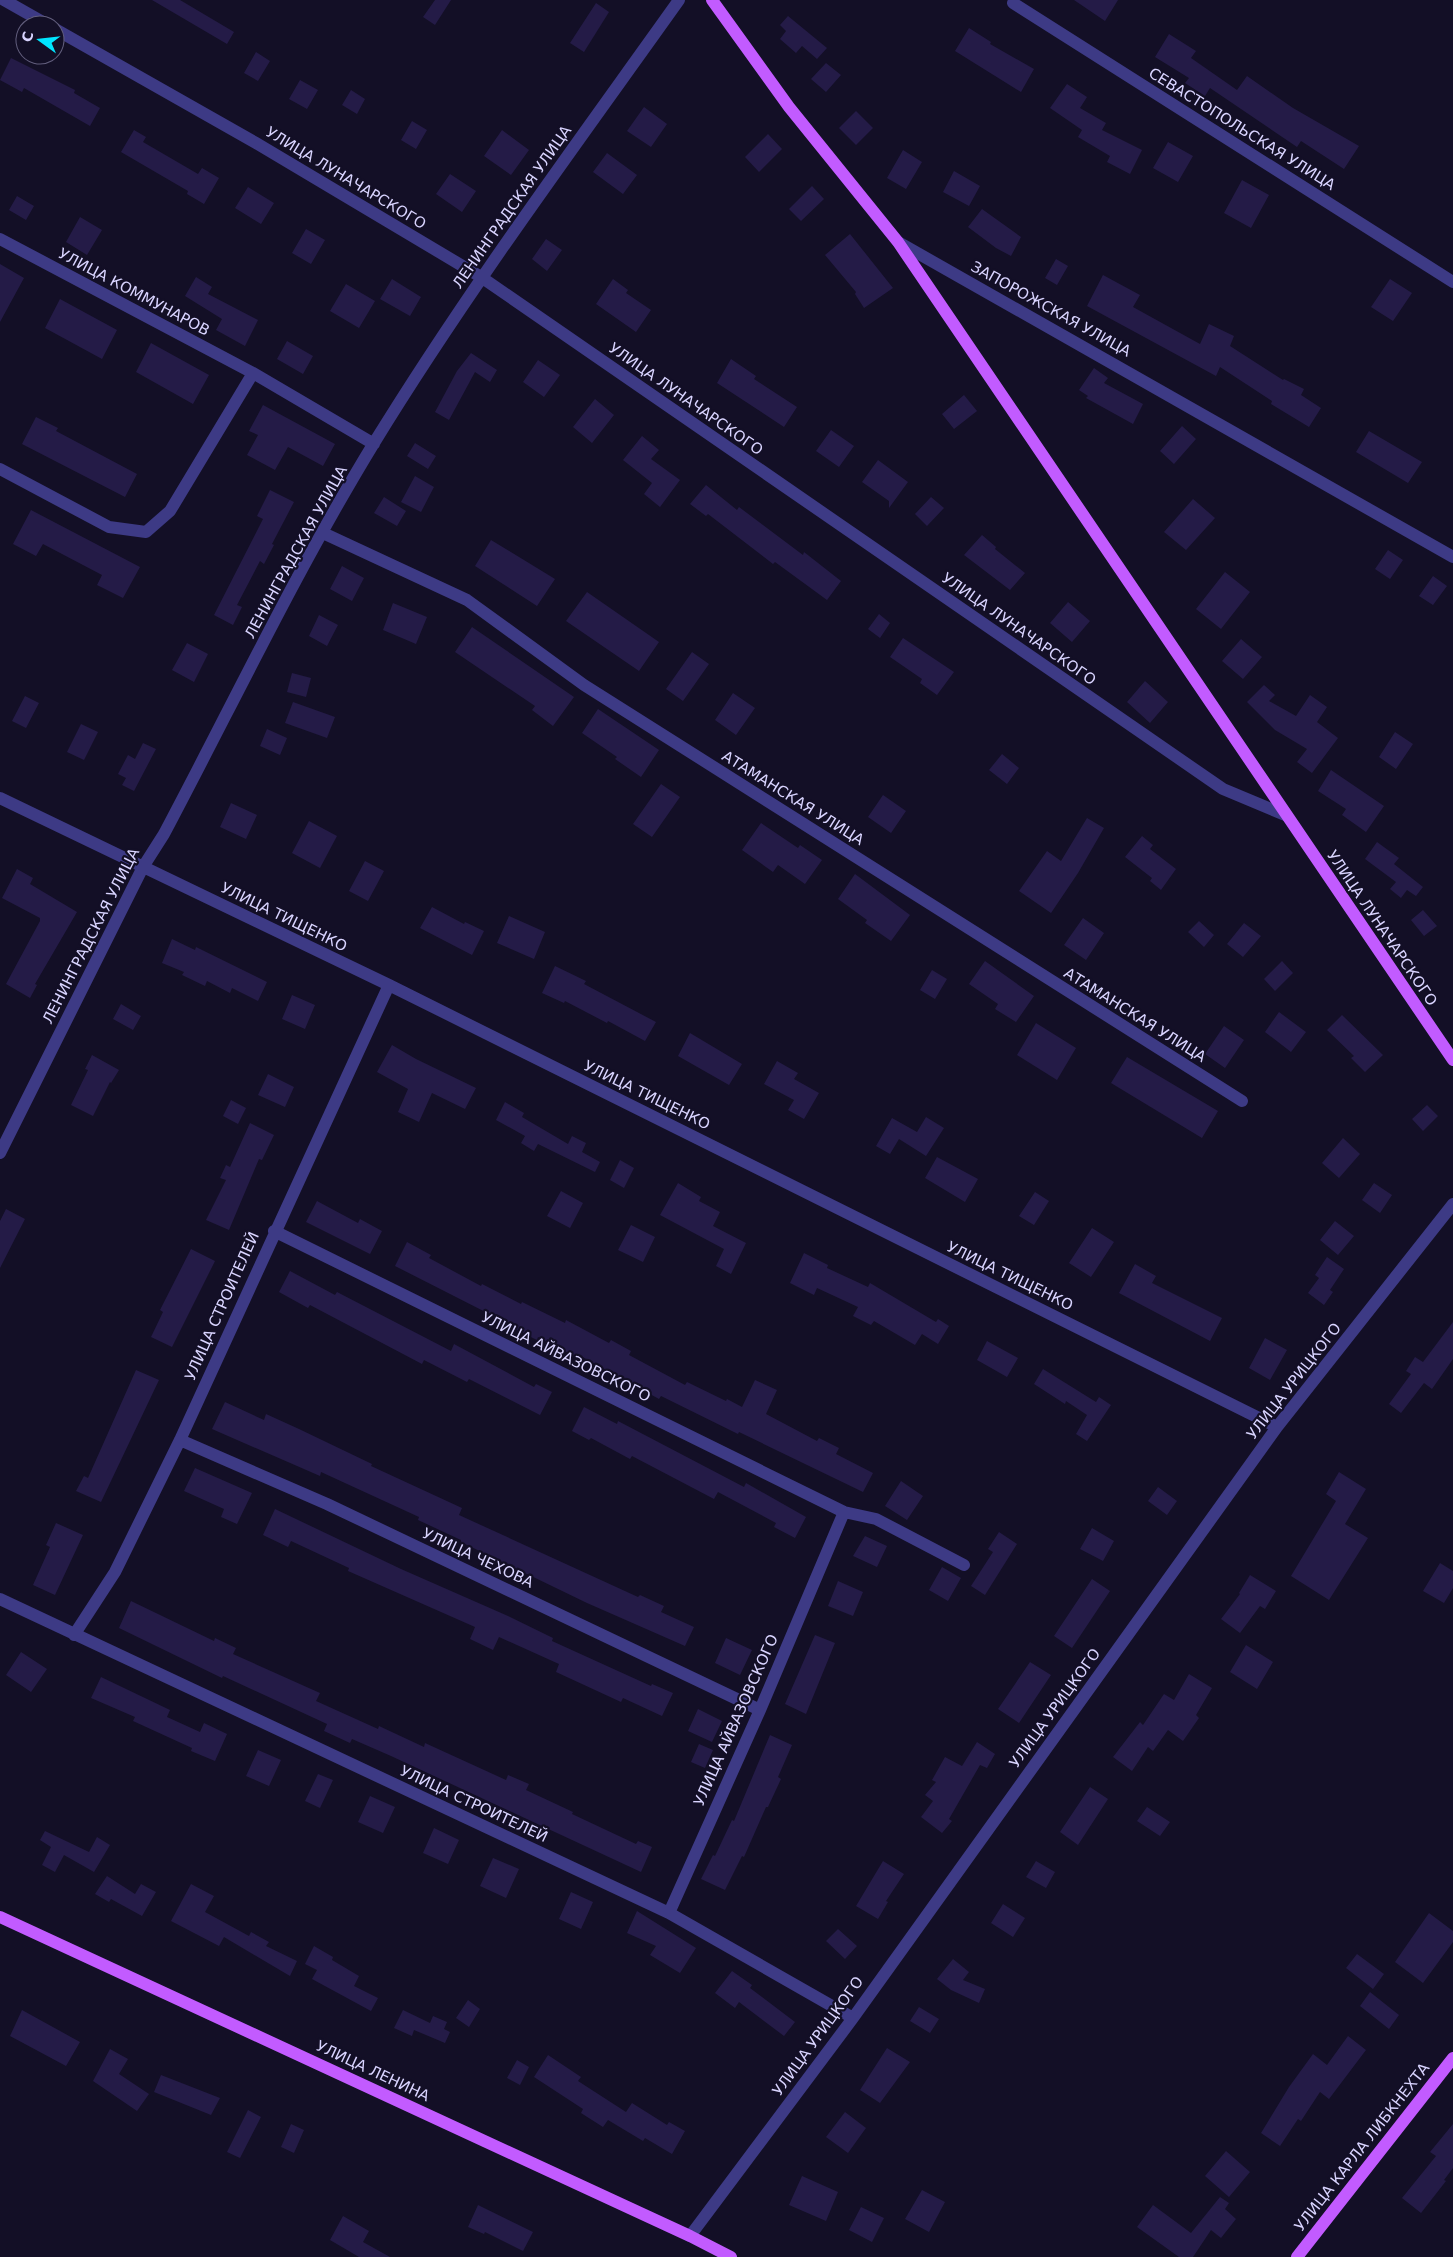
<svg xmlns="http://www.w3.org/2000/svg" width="1453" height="2257" font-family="'DejaVu Sans',sans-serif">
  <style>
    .building { fill: #241b47 }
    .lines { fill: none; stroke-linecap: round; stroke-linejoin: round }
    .minor { stroke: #3d3a85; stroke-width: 12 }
    .major { stroke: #c25bff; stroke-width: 12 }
    .labels { text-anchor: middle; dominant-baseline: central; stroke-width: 4.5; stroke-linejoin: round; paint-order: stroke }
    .street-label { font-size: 15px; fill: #d9d4ff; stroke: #130f26 }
  </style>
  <rect width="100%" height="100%" fill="#130f26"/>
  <path class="building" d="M152 0H180L234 32 227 44Z
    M435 0H451L435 25 423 17Z
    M1074 0H1118L1105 21Z
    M596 3 609 12 584 52 570 43Z
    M788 16 827 48 817 59 802 46 796 53 780 39 786 31 780 25Z
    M969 28 991 42 990 44 1034 69 1021 92 955 51Z
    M1169 34 1196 51 1191 58 1237 90 1247 76 1293 108 1359 146 1344 169 1301 141 1297 147 1210 88 1205 96 1185 83 1189 78 1155 57Z
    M256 52 270 61 258 81 244 73Z
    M11 58 75 90 74 93 100 108 90 126 24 88 22 92 0 80Z
    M826 63 841 75 826 92 811 79Z
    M300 80 318 90 307 109 289 99Z
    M1067 84 1087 97 1080 108 1106 123 1102 130 1142 150 1130 174 1107 162 1110 156 1078 137 1082 130 1050 108Z
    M351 90 365 99 357 114 342 105Z
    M644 107 667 124 651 147 627 131Z
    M856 111 873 128 856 145 839 128Z
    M412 121 427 130 416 149 401 140Z
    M134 130 146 137 143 142 198 174 202 168 219 178 204 204 187 194 188 191 121 152Z
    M502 130 529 150 511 175 484 156Z
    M768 134 782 149 759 172 745 157Z
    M1168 142 1193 156 1178 182 1153 168Z
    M903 150 922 162 906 189 887 178Z
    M607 153 637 175 623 194 593 172Z
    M954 171 980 186 969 206 943 192Z
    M450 174 476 191 462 212 436 194Z
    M1242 180 1269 195 1251 228 1224 213Z
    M812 186 824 199 801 221 789 209Z
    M248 187 274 203 261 224 235 208Z
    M17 196 34 206 26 220 9 210Z
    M982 209 1021 237 1011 256 996 248 968 227Z
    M80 217 102 230 87 255 66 242Z
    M306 229 325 240 311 264 292 253Z
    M850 234 893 288 864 308 855 294 856 292 825 255Z
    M546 239 562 250 547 271 532 259Z
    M1056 259 1068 266 1057 285 1045 278Z
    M0 264 24 278 0 322Z
    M1103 275 1140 295 1133 307 1200 344 1209 324 1234 336 1230 346 1283 380 1284 379 1304 389 1301 395 1321 408 1309 427 1271 404 1272 401 1220 367 1216 376 1087 306Z
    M196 277 212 287 208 294 258 320 245 346 216 330 222 319 185 296Z
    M392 279 421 297 410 316 380 299Z
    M613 279 628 290 626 293 651 310 636 332 596 304Z
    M1390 279 1412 293 1393 321 1371 307Z
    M346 284 375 301 359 328 330 311Z
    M60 299 117 330 102 359 45 328Z
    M287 341 313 356 303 374 277 359Z
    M151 343 209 375 193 404 136 372Z
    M471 353 497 370 490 382 475 372 449 420 435 412 457 371Z
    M731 359 756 376 754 379 797 407 784 427 717 383Z
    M538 360 560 375 544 397 523 382Z
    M1094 368 1108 378 1104 383 1143 404 1133 424 1086 398 1088 396 1079 390Z
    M964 395 977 411 954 429 942 414Z
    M595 399 614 415 592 443 573 427Z
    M263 405 335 444 323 466 288 447 275 470 247 455 258 435 249 431Z
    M36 417 58 428 56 431 137 474 125 497 22 444Z
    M1182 426 1196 439 1174 464 1160 451Z
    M831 430 854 446 839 467 816 451Z
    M1369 431 1422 462 1408 483 1356 452Z
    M642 436 659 450 651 459 680 480 660 507 644 494 652 483 623 460Z
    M415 443 436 456 428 469 407 456Z
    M878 460 908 482 889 508V501L862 482Z
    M415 476 434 487 421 512 401 502Z
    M706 485 737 510 739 507 803 555 804 552 841 581 827 600 775 562 773 564 708 514 706 516 690 504Z
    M270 490 294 502 272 544 274 545 264 564 260 561 237 605 242 607 233 625 214 615 263 519 257 516Z
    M384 497 406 511 397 526 374 513Z
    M931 497 944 508 927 526 915 514Z
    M1193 499 1215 518 1186 550 1164 532Z
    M31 510 140 567 123 598 97 585 102 575 43 544 36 556 13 544Z
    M982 535 996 547 995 549 1025 573 1010 590 964 555Z
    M491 540 555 579 537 606 475 566Z
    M1388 550 1403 560 1390 579 1375 569Z
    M342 566 364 578 352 601 330 589Z
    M1225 572 1250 592 1221 629 1196 609Z
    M1433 576 1447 586 1433 605 1419 596Z
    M587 592 659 642 639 671 566 621Z
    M1068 602 1090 621 1072 642 1050 623Z
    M393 603 427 617 416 644 383 630Z
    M879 614 890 623 880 638 868 629Z
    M319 615 338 625 327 646 309 636Z
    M472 627 574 697 553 726 532 710 535 706 455 652Z
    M903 638 954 672 937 695 920 683 922 679 890 657Z
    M1241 639 1262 657 1243 679 1222 661Z
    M187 643 208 654 194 682 172 670Z
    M692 652 709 664 683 701 666 689Z
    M292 673 311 678 306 697 287 692Z
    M1145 681 1168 702 1150 723 1127 702Z
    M1264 685 1275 695 1269 701 1296 716 1310 695 1327 707 1317 722 1338 738 1312 773 1297 762 1307 749 1275 730 1247 702Z
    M733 693 755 708 736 735 715 720Z
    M25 696 39 703 26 728 12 721Z
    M293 702 335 717 327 738 285 723Z
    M598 709 659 750 641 777 615 759 617 757 582 733Z
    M81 724 98 732 84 760 67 752Z
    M267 729 287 738 280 755 260 746Z
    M1395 732 1413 744 1396 769 1379 757Z
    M143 743 156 749 134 791 122 785 126 778 118 774 128 755 135 759Z
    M1002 754 1019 768 1007 784 989 770Z
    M1331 770 1384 806 1366 832 1342 815 1346 809 1318 791Z
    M661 784 680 797 652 837 633 824Z
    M883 795 906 811 891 833 868 817Z
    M231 803 257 815 246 839 220 827Z
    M1087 818 1104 828 1078 873 1051 913 1019 891 1047 851 1061 861Z
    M309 821 337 836 320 868 292 853Z
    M761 823 798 848 800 845 822 860 805 884 778 865 773 872 742 850Z
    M1142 836 1153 845 1150 849 1176 869 1161 890 1150 881 1152 878 1125 857Z
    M1377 842 1399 858 1394 864 1423 887 1416 896 1407 890 1401 898 1390 889 1396 882 1365 859Z
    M365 861 384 871 368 901 349 891Z
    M17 869 33 878 30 884 77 912 35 984 37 985 30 998 6 984 40 921V918L2 898Z
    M855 874 910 915 891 941 865 923 867 920 838 899Z
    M432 907 464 924 465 922 484 931 472 955 420 928Z
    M1423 910 1437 926 1424 936 1411 920Z
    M509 916 545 932 534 959 497 943Z
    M1083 918 1104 933 1086 960 1064 945Z
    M1199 921 1214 935 1204 947 1188 932Z
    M1244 923 1261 936 1243 957 1227 944Z
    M172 939 195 950 196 947 267 982 258 1001 232 988 230 993 207 981 205 986 182 975 184 972 162 963Z
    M985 961 1034 996 1016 1022 995 1009 998 1004 969 984Z
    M1282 961 1293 973 1275 991 1264 979Z
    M555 966 586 981 584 984 656 1022 645 1041 608 1021 607 1023 565 1001 564 1003 542 993Z
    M932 970 947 979 935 999 920 990Z
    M292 995 315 1005 305 1029 282 1019Z
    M121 1004 141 1016 133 1030 113 1019Z
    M1279 1012 1306 1032 1291 1052 1265 1032Z
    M1342 1015 1383 1055 1365 1072 1351 1058 1354 1056 1327 1030Z
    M1036 1023 1076 1048 1057 1080 1017 1055Z
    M1224 1026 1244 1040 1225 1068 1205 1054Z
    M690 1033 742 1064 729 1085 678 1056Z
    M392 1045 416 1059 476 1088 465 1109 432 1093 419 1122 398 1112 408 1089 377 1072Z
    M92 1055 119 1070 111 1083 110 1082 93 1116 71 1105 88 1070 85 1069Z
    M1127 1057 1218 1111 1202 1138 1111 1083Z
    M777 1061 798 1073 794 1079 819 1093 804 1119 788 1110 794 1100 764 1084Z
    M268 1074 294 1087 285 1107 258 1095Z
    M231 1100 246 1108 238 1124 223 1116Z
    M505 1102 524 1113 522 1117 568 1144 572 1136 586 1143 582 1152 600 1162 595 1172 538 1144 534 1151 521 1143 525 1136 496 1120Z
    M1427 1105 1438 1116 1423 1131 1412 1119Z
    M926 1117 944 1128 926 1156 899 1139 890 1154 876 1146 892 1118 917 1132Z
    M250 1123 274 1135 262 1160 259 1159 229 1230 206 1220 226 1180 220 1178 226 1165 230 1167Z
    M1343 1138 1360 1154 1339 1178 1322 1163Z
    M937 1157 978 1179 965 1202 925 1178Z
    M620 1160 634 1168 624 1188 610 1180Z
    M678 1183 701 1197 699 1201 720 1212 713 1226 746 1243 731 1274 716 1266 724 1249 660 1215Z
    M1374 1183 1392 1195 1380 1213 1362 1200Z
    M561 1191 583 1203 570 1228 547 1216Z
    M1035 1192 1049 1201 1034 1225 1019 1216Z
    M317 1201 358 1223 360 1219 382 1231 370 1254 306 1222Z
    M6 1209 25 1219 0 1268V1221Z
    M1335 1221 1354 1236 1338 1255 1320 1240Z
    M631 1225 655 1237 643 1262 618 1250Z
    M1092 1228 1114 1242 1091 1277 1069 1263Z
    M407 1242 431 1255 429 1258 481 1286 482 1284 521 1304 522 1302 565 1323 566 1320 609 1343 611 1340 631 1351 629 1355 685 1385 687 1382 726 1401 727 1399 742 1407 755 1380 777 1390 766 1414 817 1441 819 1438 839 1448 836 1454 873 1473 863 1492 739 1432 738 1434 661 1396 659 1399 579 1355 578 1358 538 1337 537 1340 510 1327 511 1325 395 1266Z
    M191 1249 215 1261 172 1347 151 1337 163 1312 160 1310Z
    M804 1253 828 1265 827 1268 868 1287 870 1283 936 1322 938 1319 949 1326 938 1344 922 1334 915 1345 874 1321 871 1325 853 1316 858 1307 817 1288 814 1295 790 1283Z
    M1327 1257 1344 1269 1330 1290 1333 1292 1324 1305 1308 1293 1319 1278 1315 1275Z
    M1135 1264 1156 1276 1152 1283 1222 1318 1210 1341 1119 1293Z
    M290 1271 335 1295 337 1292 451 1351 454 1344 534 1387 536 1384 552 1392 540 1415 469 1379 467 1382 424 1360 422 1364 310 1305 308 1308 279 1292Z
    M1453 1322V1359L1432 1389 1424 1383 1401 1413 1389 1404 1411 1374 1406 1371 1415 1357 1423 1362Z
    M1265 1338 1287 1350 1270 1380 1249 1368Z
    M987 1341 1018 1358 1007 1377 977 1360Z
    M1043 1369 1096 1402 1099 1397 1111 1405 1087 1441 1076 1434 1087 1415 1066 1401 1065 1404 1034 1384Z
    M136 1370 159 1380 101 1502 76 1491 84 1476 88 1478Z
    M225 1402 264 1420 266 1414 299 1429 372 1464 371 1466 462 1508 459 1515 638 1597 640 1595 664 1606 661 1612 694 1627 685 1646 587 1603 461 1542V1540L418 1520 419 1517 321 1472 320 1476 212 1429Z
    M584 1407 617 1424 618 1421 744 1487 746 1483 806 1517 795 1538 774 1527 776 1523 718 1492 714 1499 632 1456 630 1459 591 1438 589 1440 572 1431Z
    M195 1468 252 1493 237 1524 221 1517 224 1509 184 1491Z
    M1339 1472 1366 1489 1345 1524 1368 1538 1329 1600 1291 1576 1336 1501 1326 1494Z
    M901 1481 923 1496 907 1520 885 1506Z
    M1158 1487 1177 1501 1167 1515 1148 1501Z
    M275 1509 401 1569 508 1616 553 1638 552 1641 651 1686 652 1684 673 1693 662 1716 623 1698 621 1702 556 1672 559 1664 499 1637 493 1650 470 1639 475 1627 348 1571 349 1568 291 1541 288 1547 263 1535Z
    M56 1523 83 1535 55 1595 33 1585 50 1547 46 1545Z
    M1092 1528 1114 1541 1103 1561 1080 1549Z
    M999 1532 1017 1544 985 1595 971 1586 993 1552 988 1549Z
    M865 1536 887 1546 877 1567 853 1556Z
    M1440 1563 1453 1571V1588L1444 1603 1423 1591Z
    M942 1567 961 1578 948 1601 929 1590Z
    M1250 1575 1276 1591 1265 1609 1260 1606 1240 1633 1221 1619 1240 1594 1239 1593Z
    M1092 1579 1110 1591 1072 1648 1054 1636Z
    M838 1581 863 1592 853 1616 828 1606Z
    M131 1601 214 1641 215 1638 236 1648 233 1654 320 1693 316 1701 378 1729 379 1726 424 1747 425 1743 506 1780 508 1775 529 1784 526 1790 573 1812 572 1814 636 1844 638 1841 652 1847 641 1872 391 1756 352 1739 350 1743 324 1731 327 1724 223 1676 222 1678 119 1628Z
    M815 1635 835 1643 806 1714 785 1704Z
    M726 1638 752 1650 740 1675 715 1663Z
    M1246 1645 1273 1662 1257 1689 1230 1672Z
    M21 1652 47 1669 31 1692 6 1675Z
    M1030 1662 1051 1675 1019 1723 998 1709Z
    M1189 1674 1212 1688 1196 1715 1199 1718 1183 1741 1168 1730 1153 1751 1148 1747 1132 1771 1113 1757 1140 1722 1143 1725 1164 1694 1174 1700Z
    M101 1677 170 1710 167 1717 200 1732 204 1723 227 1734 215 1761 191 1751 192 1748 133 1721 135 1717 91 1698Z
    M698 1709 722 1721 712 1742 688 1731Z
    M770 1735 792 1745 778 1777 781 1779 768 1807H766L744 1857 742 1856 725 1890 701 1879 713 1855 715 1856 732 1820 734 1821Z
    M977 1742 995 1754 987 1768 980 1765 949 1819 952 1821 942 1833 921 1817 933 1801 925 1795 936 1782 932 1780 945 1757 962 1766Z
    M699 1744 713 1750 705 1768 691 1762Z
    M258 1750 281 1760 269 1786 246 1776Z
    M318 1774 333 1780 320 1808 305 1801Z
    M1090 1787 1108 1799 1078 1845 1060 1832Z
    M370 1796 395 1807 383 1833 358 1822Z
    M1147 1807 1170 1822 1160 1836 1137 1821Z
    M434 1828 459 1840 448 1864 423 1853Z
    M45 1831 89 1852 97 1837 110 1845 94 1872 64 1855 55 1872 42 1865 51 1847 40 1840Z
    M493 1858 519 1869 506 1898 480 1886Z
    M883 1861 904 1874 886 1901 888 1902 878 1919 856 1906Z
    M1036 1861 1055 1872 1046 1888 1026 1877Z
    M107 1876 135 1894 141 1884 156 1892 142 1916 111 1899 109 1902 95 1894Z
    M191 1884 214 1896 205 1912 249 1936 251 1932 269 1942 266 1946 297 1961 290 1976 224 1937 219 1946 171 1921Z
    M571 1892 593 1902 581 1929 559 1919Z
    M1003 1904 1025 1918 1013 1937 991 1923Z
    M637 1911 696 1948 680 1973 650 1955 656 1946 627 1933Z
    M1429 1913 1453 1931V1942L1423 1983 1395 1962Z
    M838 1929 857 1946 845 1959 826 1941Z
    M314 1946 333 1957 332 1960 359 1976 354 1986 378 1998 371 2011 312 1979 317 1970 305 1964Z
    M1357 1954 1384 1974 1373 1989 1346 1968Z
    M953 1959 969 1972 963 1980 985 1989 979 2003 951 1990 937 1979Z
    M732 1971 752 1985 750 1988 795 2022 784 2036 739 2002 735 2008 715 1993Z
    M1370 1992 1399 2015 1389 2029 1360 2006Z
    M468 2000 480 2009 469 2027 456 2018Z
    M919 2007 939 2019 930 2033 910 2021Z
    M22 2010 80 2042 66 2066 10 2036Z
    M403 2010 430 2023 433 2016 447 2022 444 2029 450 2032 445 2043 414 2030 412 2036 394 2028Z
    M1348 2036 1366 2050 1329 2099 1320 2092 1301 2121 1298 2119 1280 2146 1261 2133 1289 2087 1313 2054 1327 2065Z
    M887 2048 910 2062 880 2103 860 2090Z
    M110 2049 128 2059 119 2074 149 2094 137 2111 93 2081Z
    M548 2055 581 2077 578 2081 626 2112 632 2103 667 2125 669 2122 685 2131 672 2154 645 2138 643 2141 608 2120 603 2127 581 2113 583 2109 534 2077Z
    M517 2060 529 2067 520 2085 507 2078Z
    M161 2075 220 2098 211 2115 154 2092Z
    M248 2110 261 2117 240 2158 227 2152Z
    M845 2112 866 2128 848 2153 826 2137Z
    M291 2124 304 2130 294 2153 281 2147Z
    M1453 2124V2168L1444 2180 1446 2181 1421 2213 1402 2198 1436 2156 1430 2152Z
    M1226 2151 1250 2172 1229 2197 1205 2176Z
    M802 2176 838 2192 826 2221 789 2205Z
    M922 2190 945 2202 929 2232 905 2219Z
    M1220 2197 1229 2203 1225 2209 1236 2219 1221 2238 1211 2230 1193 2257H1179L1137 2227 1153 2205 1191 2233Z
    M478 2205 533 2232 523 2251 485 2232 484 2234 468 2227Z
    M861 2207 884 2218 872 2242 849 2230Z
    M343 2216 369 2231 363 2242 390 2257H359L330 2240Z"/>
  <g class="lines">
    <path class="minor" d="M4 0 48 25
      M1013 3 1453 282
      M55 29 256 143 481 277 1223 789 1285 815
      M0 239 253 373 374 444
      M898 242 1453 557
      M0 469 109 527 146 532 170 511 253 373
      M323 533 467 600 584 685 1242 1101
      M0 798 389 985 1277 1427
      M0 1153 143 867 164 834C233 704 297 569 374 443 468 290 575 146 679 0
      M274 1231 844 1512 876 1519 964 1565
      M180 1440 327 1504 760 1710
      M0 1599 669 1913 853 2018
      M74 1635 115 1572 180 1440 389 985
      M669 1913 760 1710 844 1512
      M690 2236 853 2018 1277 1427 1453 1204"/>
    <path class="major" d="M712 0 789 107 898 242 1453 1060
      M0 1917 690 2236 731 2257
      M1297 2257 1453 2058"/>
  </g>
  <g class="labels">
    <g class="street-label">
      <text transform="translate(1242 129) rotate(32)">СЕВАСТОПОЛЬСКАЯ УЛИЦА</text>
      <text transform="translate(346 178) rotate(31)">УЛИЦА ЛУНАЧАРСКОГО</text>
      <text transform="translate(512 207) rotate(-55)">ЛЕНИНГРАДСКАЯ УЛИЦА</text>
      <text transform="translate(134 292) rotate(28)">УЛИЦА КОММУНАРОВ</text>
      <text transform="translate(1051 309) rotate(29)">ЗАПОРОЖСКАЯ УЛИЦА</text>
      <text transform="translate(686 399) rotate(35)">УЛИЦА ЛУНАЧАРСКОГО</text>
      <text transform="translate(296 552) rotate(-61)">ЛЕНИНГРАДСКАЯ УЛИЦА</text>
      <text transform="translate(1019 629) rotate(35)">УЛИЦА ЛУНАЧАРСКОГО</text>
      <text transform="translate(793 798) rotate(32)">АТАМАНСКАЯ УЛИЦА</text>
      <text transform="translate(284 917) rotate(26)">УЛИЦА ТИЩЕНКО</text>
      <text transform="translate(1382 928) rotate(56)">УЛИЦА ЛУНАЧАРСКОГО</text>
      <text transform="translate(91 936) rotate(-63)">ЛЕНИНГРАДСКАЯ УЛИЦА</text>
      <text transform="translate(1135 1015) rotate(32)">АТАМАНСКАЯ УЛИЦА</text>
      <text transform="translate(647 1095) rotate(26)">УЛИЦА ТИЩЕНКО</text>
      <text transform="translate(1010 1276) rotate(26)">УЛИЦА ТИЩЕНКО</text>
      <text transform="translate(222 1306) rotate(-66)">УЛИЦА СТРОИТЕЛЕЙ</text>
      <text transform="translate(566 1357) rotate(26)">УЛИЦА АЙВАЗОВСКОГО</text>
      <text transform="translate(1294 1381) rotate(-52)">УЛИЦА УРИЦКОГО</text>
      <text transform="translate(478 1558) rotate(25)">УЛИЦА ЧЕХОВА</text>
      <text transform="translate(1055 1708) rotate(-54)">УЛИЦА УРИЦКОГО</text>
      <text transform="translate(736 1720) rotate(-66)">УЛИЦА АЙВАЗОВСКОГО</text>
      <text transform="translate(474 1804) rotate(25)">УЛИЦА СТРОИТЕЛЕЙ</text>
      <text transform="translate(818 2036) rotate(-54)">УЛИЦА УРИЦКОГО</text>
      <text transform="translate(373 2071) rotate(25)">УЛИЦА ЛЕНИНА</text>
      <text transform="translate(1362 2147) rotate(-52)">УЛИЦА КАРЛА ЛИБКНЕХТА</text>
    </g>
  </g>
  <g transform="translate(40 40) rotate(285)"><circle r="24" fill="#130f26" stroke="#625e7d"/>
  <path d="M0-4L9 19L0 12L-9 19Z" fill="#00e5ff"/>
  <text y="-8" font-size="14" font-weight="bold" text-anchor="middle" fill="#d9d4ff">С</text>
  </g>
</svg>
